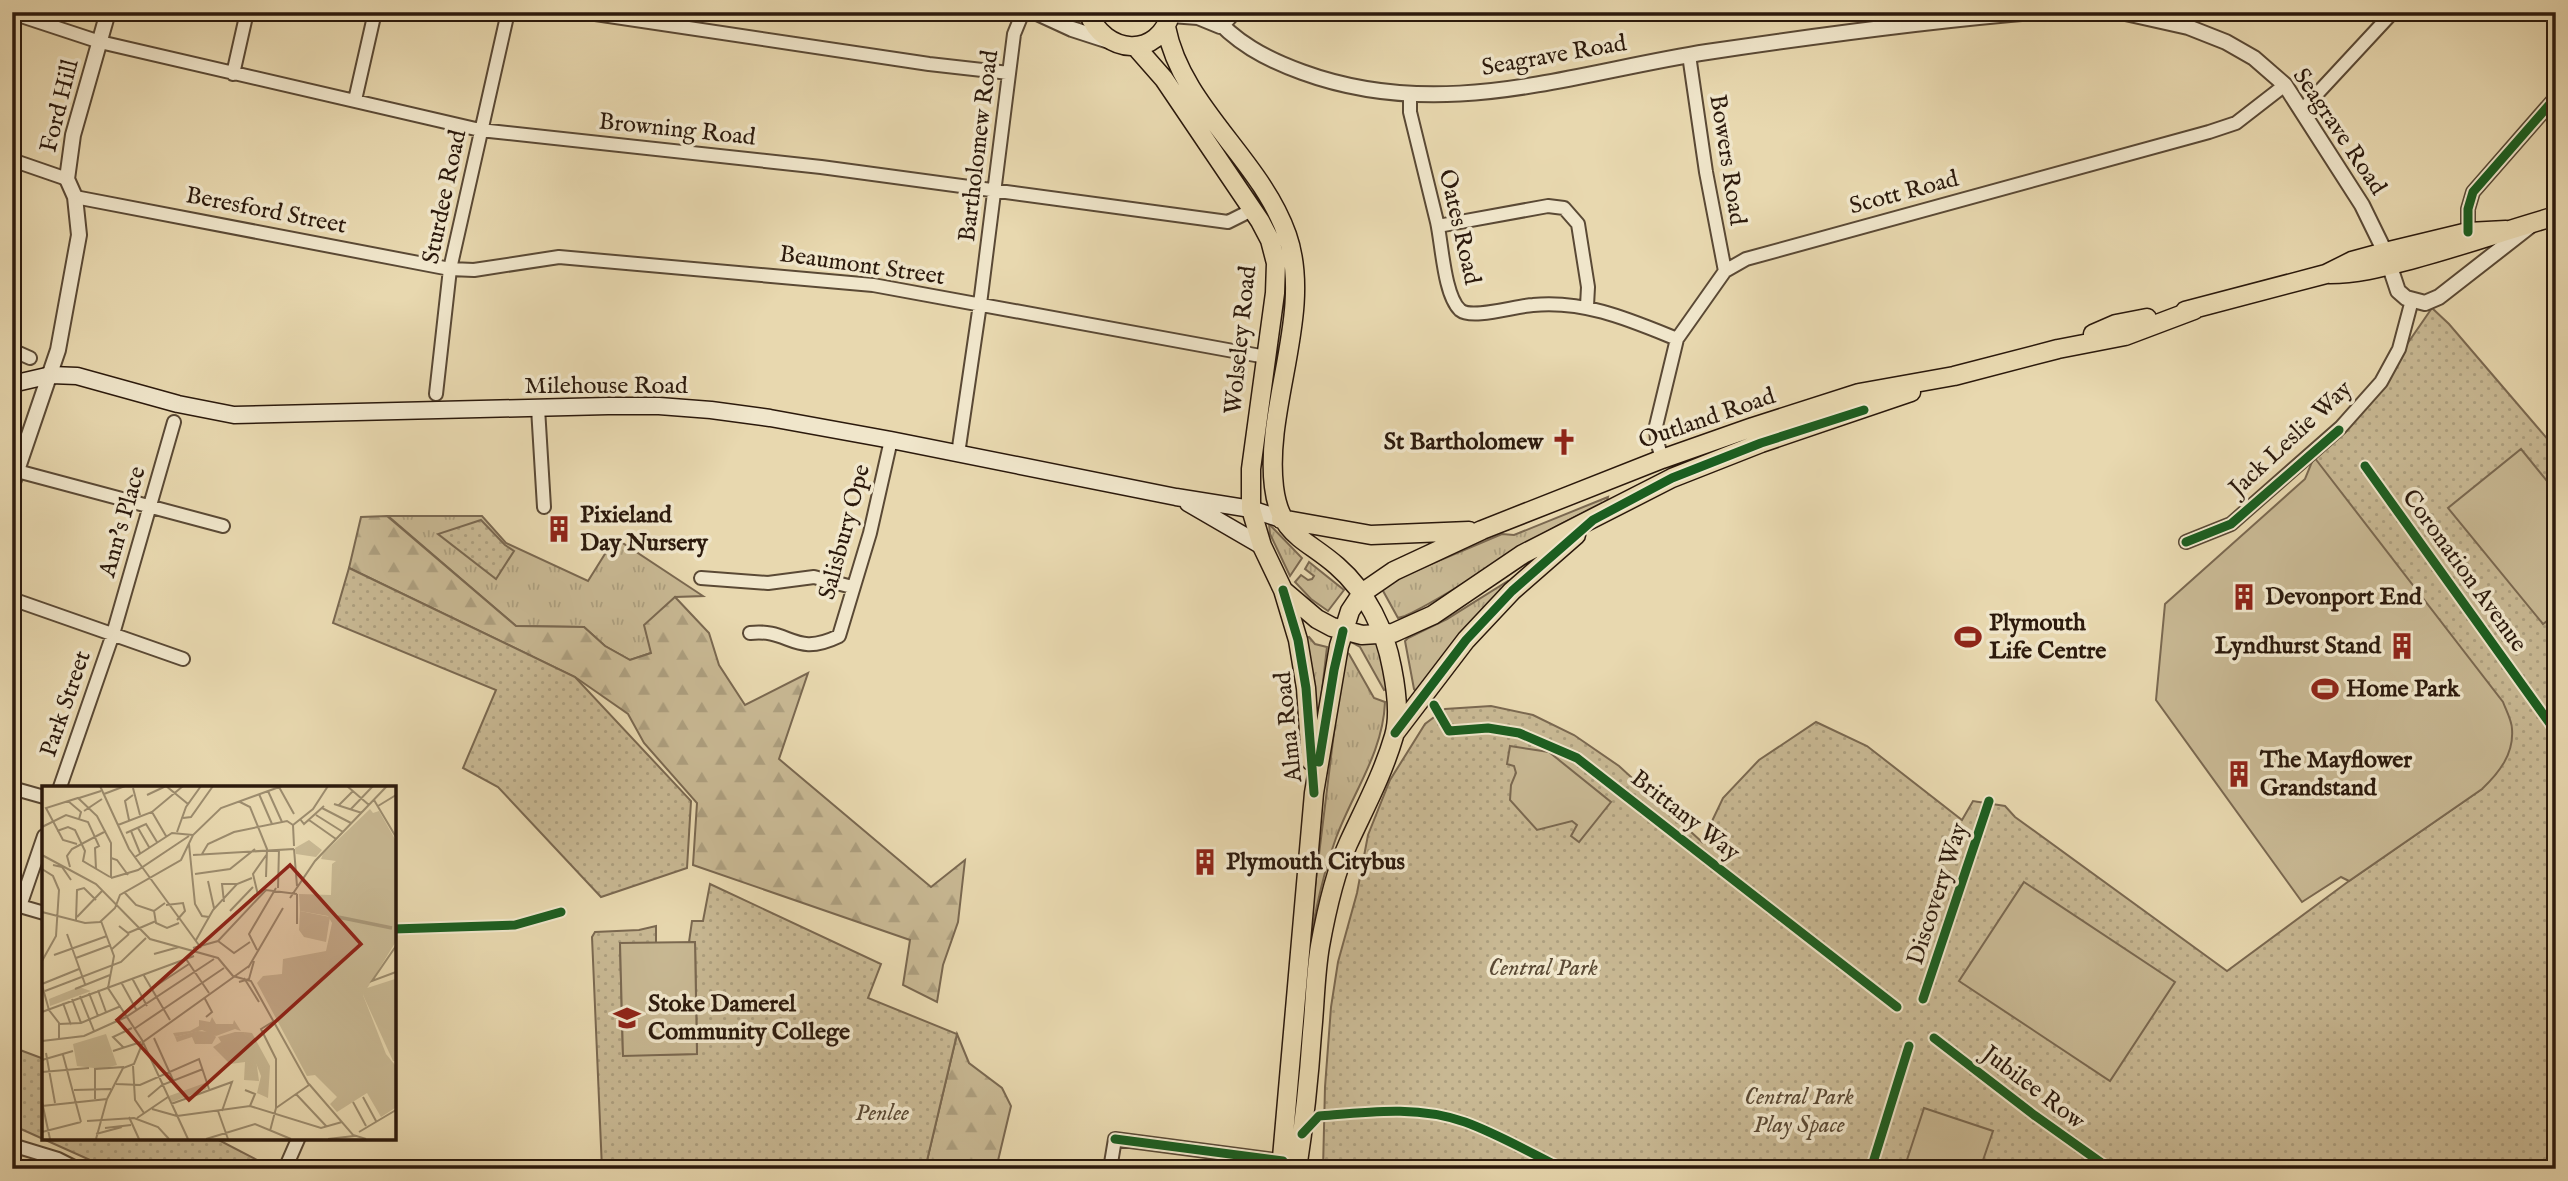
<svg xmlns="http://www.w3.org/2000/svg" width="2568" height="1181" font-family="'IM FELL English',serif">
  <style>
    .grass { fill: url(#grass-tufts); stroke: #7a6850; stroke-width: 2 }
    .forest { fill: url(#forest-firs); stroke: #7a6850; stroke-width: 2 }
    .park { fill: url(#park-dots); stroke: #7a6850; stroke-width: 2 }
    .pitch { fill: #c8b893; stroke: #7a6850; stroke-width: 2 }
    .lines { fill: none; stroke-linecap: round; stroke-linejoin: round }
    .minor-casing { stroke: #5a4935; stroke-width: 16 }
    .tertiary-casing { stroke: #5a4935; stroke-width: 18 }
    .secondary-casing { stroke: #2b190c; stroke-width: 19 }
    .primary-casing { stroke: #2b190c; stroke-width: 21 }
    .minor { stroke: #f0e6cb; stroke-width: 12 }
    .tertiary { stroke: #f0e6cb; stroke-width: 14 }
    .secondary { stroke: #f0e6cb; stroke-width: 16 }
    .primary { stroke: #e8d8af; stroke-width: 18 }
    .cycleway-casing { stroke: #f0e6cb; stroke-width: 13 }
    .cycleway { stroke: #1b5e20; stroke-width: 9 }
    .labels { text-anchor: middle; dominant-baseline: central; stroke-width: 7; stroke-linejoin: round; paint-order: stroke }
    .street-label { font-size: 24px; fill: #2b190c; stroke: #f0e6cb }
    .poi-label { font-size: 24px; font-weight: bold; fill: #2b190c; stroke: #f0e6cb; text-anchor: start }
    .park-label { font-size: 24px; font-style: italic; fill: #5a4934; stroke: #f0e6cb }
    .inset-river { fill: none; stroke: #a89778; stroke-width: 3.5 }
    .inset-road { fill: none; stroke: #9c8c6e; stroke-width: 2 }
    .view { fill: #8f2418; fill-opacity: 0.15; stroke: #8f2418; stroke-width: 3.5 }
    .inset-edge { fill: none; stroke: #2b190c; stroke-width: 3.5 }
  </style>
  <defs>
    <pattern id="grass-tufts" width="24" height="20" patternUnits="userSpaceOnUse" patternTransform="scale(1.75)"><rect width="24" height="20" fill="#c8b893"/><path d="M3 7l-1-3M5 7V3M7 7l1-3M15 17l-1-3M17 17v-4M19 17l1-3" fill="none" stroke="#ac9e7e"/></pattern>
    <pattern id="forest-firs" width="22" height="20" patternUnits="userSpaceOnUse" patternTransform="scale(1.75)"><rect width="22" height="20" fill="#c8b893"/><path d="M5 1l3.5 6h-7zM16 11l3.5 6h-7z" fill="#ac9e7e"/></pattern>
    <pattern id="park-dots" width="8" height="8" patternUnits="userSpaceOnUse" patternTransform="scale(1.75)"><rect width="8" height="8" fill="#c8b893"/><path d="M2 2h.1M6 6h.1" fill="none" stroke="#ac9e7e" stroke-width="1.8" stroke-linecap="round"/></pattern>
  </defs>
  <rect width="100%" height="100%" fill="#e8d8af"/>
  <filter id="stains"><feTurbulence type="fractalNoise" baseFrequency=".00286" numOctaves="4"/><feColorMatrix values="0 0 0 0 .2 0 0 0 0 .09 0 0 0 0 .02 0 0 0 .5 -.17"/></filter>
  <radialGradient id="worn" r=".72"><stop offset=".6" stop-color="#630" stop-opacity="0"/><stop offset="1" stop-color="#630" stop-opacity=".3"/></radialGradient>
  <path class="grass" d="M1608 497 1607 501C1568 519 1530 540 1494 564 1464 583 1437 601 1405 616L1398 618 1382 589 1405 575 1502 534 1514 535Z
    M388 516H482L506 543 588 581 615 538 703 596 675 597 651 653 630 660 605 646 584 627 516 626Z
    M1269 524 1302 558 1290 576 1270 534Z
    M1309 562 1344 590 1328 611 1311 599 1295 582 1301 575 1308 580 1312 579 1314 576 1305 569Z
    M1508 581 1509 583 1417 693 1414 689 1405 641 1408 638 1447 619Z
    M1309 637 1315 644 1327 647 1319 716H1316L1306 638Z
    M1351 640 1379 642 1389 688 1384 690 1360 647 1351 642Z
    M1344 651 1349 654 1374 698 1385 702C1383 753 1353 792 1336 838 1323 874 1315 911 1309 948V936Z"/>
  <path class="forest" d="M387 516 516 626 584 627 605 646 630 660 651 653 644 625 675 597 709 633 719 665 745 705 808 673 779 759 931 887 965 860 958 922 943 965 937 1002 903 985 910 940 693 865 697 803 644 743 628 714 575 677 349 568 361 517Z
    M957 1034 969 1063 1002 1088 1011 1106 996 1169H925Z"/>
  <path class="park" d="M2432 308 2449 324 2556 449V1169H1323L1325 1087 1331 1007 1338 962 1357 893 1368 835 1390 780 1425 724 1445 709 1491 706 1533 715 1574 735 1619 766 1702 842 1723 798 1759 760 1816 722 1867 746 1962 820 1973 801 2005 806 2015 817 2227 971 2349 881 2482 789 2314 457 2356 418Z
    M481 520 505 545 514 551 496 579 438 534Z
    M349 568 575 677 691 801 687 868 601 897 498 787 463 768 496 690 333 623Z
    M710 884 881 964 868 998 957 1034 925 1169H602L592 937 595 932 639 930 656 926V943H620L623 1055 697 1054 695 942H689L692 921H703Z
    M12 1047 44 1059V1137H213L259 1161 258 1169H110L12 1125Z"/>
  <path class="pitch" d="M2521 449 2556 492V614L2543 624 2448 508Z
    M2314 457 2503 702C2506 710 2512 721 2512 729 2514 754 2499 773 2482 789L2349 881 2341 877 2302 902 2156 700 2165 604 2305 479Z
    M1510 746 1549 752 1611 802 1579 842 1571 836 1577 825 1572 821 1537 830 1510 800 1511 785 1516 773 1514 766 1507 764Z
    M2024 882 2175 982 2110 1081 1959 981Z
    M695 942 697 1054 623 1056 620 943Z
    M1924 1108 1993 1131 1980 1169H1904Z"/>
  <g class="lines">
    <defs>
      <path id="minor" d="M582 12 929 64 1009 73
        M12 13 100 42 480 130 821 167 1228 222 1252 210
        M1689 55 1706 172 1725 271
        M233 74 247 12
        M1410 95V112C1419 149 1428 185 1437 222 1442 244 1444 295 1460 310 1472 320 1515 306 1533 305 1585 300 1630 320 1677 339
        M355 100 375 12
        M2302 110 2393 12
        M12 160 67 179
        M75 197 450 269 474 270 559 257 873 285 1266 357
        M1438 226 1548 206 1564 208 1578 224 1588 287 1587 306
        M2468 232V209L2473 192 2556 97
        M12 350 30 358
        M436 394 450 269 508 12
        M538 408 544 507
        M958 454 980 304 1014 34 1023 12
        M1662 459 1657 441 1656 426 1677 339 1725 271 1746 259 2209 132 2236 123 2285 85
        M17 471 223 526
        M2186 542 2231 524 2341 427 2381 382 2399 349 2412 300
        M701 578 768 583 814 577 852 587
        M12 599 183 659
        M750 633C790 628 794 658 839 636L870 533 891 440
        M60 787 113 634 174 422
        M12 788 44 797
        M13 904 44 913
        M20 906 44 836
        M12 1145 58 1159 78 1169
        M285 1169 299 1137
        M1110 1169 1115 1139 1283 1161"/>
      <path id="tertiary" d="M1035 12 1072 29 1109 41
        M1210 12C1234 42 1266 59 1302 72 1441 123 1568 74 1707 52 1815 36 1924 21 2033 12
        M2121 12 2188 27 2226 42 2254 58 2285 85 2362 205 2385 252 2398 291 2406 298 2425 303 2439 297 2530 226
        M1171 15 1198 17 1220 26
        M1221 26 1234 12
        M12 485 58 350 79 235 75 197 67 179 73 135 108 12"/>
      <path id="secondary" d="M12 384 51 375 77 376 178 404 234 415 608 406H659L711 410 770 418 891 440 1176 497 1251 509 1281 519
        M1188 503 1262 546"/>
      <path id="primary" d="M1088 12C1104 55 1159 60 1171 12
        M1166 27C1182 108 1260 158 1287 235 1314 312 1264 407 1274 487 1280 536 1305 538 1337 566 1367 592 1385 630 1392 668 1396 688 1400 716 1394 736 1383 774 1364 809 1348 844 1334 875 1326 913 1320 946 1315 975 1315 1004 1312 1033 1309 1078 1304 1124 1297 1169
        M1135 46 1164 79 1260 221 1270 240 1276 263 1275 293 1251 469V509L1262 546 1283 590 1298 640 1306 688 1311 761
        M2330 274C2358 274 2383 267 2410 260 2459 247 2507 230 2556 216
        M2185 311 2326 274 2352 261 2385 252 2468 232 2506 230
        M2093 334 2116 324 2147 318
        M1281 519 1371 535 1469 531
        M1284 591 1317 619 1332 627 1362 635 1393 633 1433 615 1523 554 1672 478 1761 443 1911 392
        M1395 733 1466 640 1512 591 1576 535
        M1281 1169 1314 793 1339 646 1350 611 1362 593 1394 571 1482 530 1662 459 1753 427 1859 393 1954 376 2058 349 2125 336 2194 310"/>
    </defs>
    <use href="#minor" class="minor-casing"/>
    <use href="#tertiary" class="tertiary-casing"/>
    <use href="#secondary" class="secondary-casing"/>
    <use href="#primary" class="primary-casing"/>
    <use href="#minor" class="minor"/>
    <use href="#tertiary" class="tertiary"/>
    <use href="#secondary" class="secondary"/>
    <use href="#primary" class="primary"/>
    <defs>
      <path id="cycleway" d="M2468 232V209L2473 192 2556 97
        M2365 466 2556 732
        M2186 542 2231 524 2339 430
        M1283 590 1298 640 1306 688 1314 793
        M1434 705 1449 731 1488 728 1519 733 1577 758 1897 1007
        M1395 733 1466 640 1512 591 1593 520 1672 478 1761 443 1864 410
        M1319 762 1334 670 1343 631
        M394 929 515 925 561 912
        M1923 999 1989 801
        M1934 1038 2034 1115 2110 1169
        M1302 1134 1319 1116C1367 1112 1418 1105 1465 1122 1498 1134 1531 1153 1563 1169
        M1115 1139 1283 1161
        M1871 1169 1909 1046"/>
    </defs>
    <use href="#cycleway" class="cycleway-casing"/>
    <use href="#cycleway" class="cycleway"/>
  </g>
  <defs>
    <symbol id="church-bare" viewBox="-9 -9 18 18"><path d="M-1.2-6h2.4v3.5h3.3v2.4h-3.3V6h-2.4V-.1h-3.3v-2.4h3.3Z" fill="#8f2418" stroke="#f0e6cb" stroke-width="2.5" paint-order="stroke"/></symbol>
    <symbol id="building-bare" viewBox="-9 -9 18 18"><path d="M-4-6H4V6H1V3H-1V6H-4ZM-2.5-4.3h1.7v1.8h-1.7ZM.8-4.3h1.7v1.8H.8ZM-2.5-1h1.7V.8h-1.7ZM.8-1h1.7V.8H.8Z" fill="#8f2418" stroke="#f0e6cb" stroke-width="2.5" paint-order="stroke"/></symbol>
    <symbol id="stadium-bare" viewBox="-9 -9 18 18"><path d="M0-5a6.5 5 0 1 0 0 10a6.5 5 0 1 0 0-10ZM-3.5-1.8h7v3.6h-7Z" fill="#8f2418" stroke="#f0e6cb" stroke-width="2.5" paint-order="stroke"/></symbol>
    <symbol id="school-bare" viewBox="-9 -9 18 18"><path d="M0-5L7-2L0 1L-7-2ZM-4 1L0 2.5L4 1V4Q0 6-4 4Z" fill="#8f2418" stroke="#f0e6cb" stroke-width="2.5" paint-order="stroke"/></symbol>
  </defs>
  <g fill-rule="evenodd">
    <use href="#church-bare" x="1545" y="423" width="38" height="38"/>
    <use href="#building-bare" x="540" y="510" width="38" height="38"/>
    <use href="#building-bare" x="2225" y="578" width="38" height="38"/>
    <use href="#stadium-bare" x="1949" y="618" width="38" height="38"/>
    <use href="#building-bare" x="2383" y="627" width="38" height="38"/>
    <use href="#stadium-bare" x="2306" y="670" width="38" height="38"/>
    <use href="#building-bare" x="2220" y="755" width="38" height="38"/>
    <use href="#building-bare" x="1186" y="843" width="38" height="38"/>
    <use href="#school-bare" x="608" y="999" width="38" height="38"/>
  </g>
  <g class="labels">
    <g class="street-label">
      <text transform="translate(1554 56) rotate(-10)">Seagrave Road</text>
      <text transform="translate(60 106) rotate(-76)">Ford Hill</text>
      <text transform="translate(677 130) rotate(6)">Browning Road</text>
      <text transform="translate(2339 132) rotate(56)">Seagrave Road</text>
      <text transform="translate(979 146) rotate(-83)">Bartholomew Road</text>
      <text transform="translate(1727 160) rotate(81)">Bowers Road</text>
      <text transform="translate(1904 193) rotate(-15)">Scott Road</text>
      <text transform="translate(445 197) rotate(-78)">Sturdee Road</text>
      <text transform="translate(266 211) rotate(11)">Beresford Street</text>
      <text transform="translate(1459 227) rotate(77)">Oates Road</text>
      <text transform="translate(862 266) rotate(8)">Beaumont Street</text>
      <text transform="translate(1241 340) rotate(-84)">Wolseley Road</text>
      <text x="606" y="386">Milehouse Road</text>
      <text transform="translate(1707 419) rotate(-19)">Outland Road</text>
      <text transform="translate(2291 439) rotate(-43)">Jack Leslie Way</text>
      <text transform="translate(123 522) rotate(-74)">Ann's Place</text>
      <text transform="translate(845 532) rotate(-75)">Salisbury Ope</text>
      <text transform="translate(2464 571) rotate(54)">Coronation Avenue</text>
      <text transform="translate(66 704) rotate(-71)">Park Street</text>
      <text transform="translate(1289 727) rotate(-96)">Alma Road</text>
      <text transform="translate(1685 816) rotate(38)">Brittany Way</text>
      <text transform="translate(1938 894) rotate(-72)">Discovery Way</text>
      <text transform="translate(2033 1088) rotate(37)">Jubilee Row</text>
    </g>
    <g class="poi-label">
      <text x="1543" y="442" text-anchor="end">St Bartholomew</text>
      <text x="580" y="515">Pixieland<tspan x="580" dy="28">Day Nursery</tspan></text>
      <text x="2265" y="597">Devonport End</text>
      <text x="1989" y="623">Plymouth<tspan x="1989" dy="28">Life Centre</tspan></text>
      <text x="2381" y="646" text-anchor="end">Lyndhurst Stand</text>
      <text x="2346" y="689">Home Park</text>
      <text x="2260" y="760">The Mayflower<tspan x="2260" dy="28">Grandstand</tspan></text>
      <text x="1226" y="862">Plymouth Citybus</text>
      <text x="648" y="1004">Stoke Damerel<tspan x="648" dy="28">Community College</tspan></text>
    </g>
    <g class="park-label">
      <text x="1543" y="968">Central Park</text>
      <text x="1799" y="1097">Central Park<tspan x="1799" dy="28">Play Space</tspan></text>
      <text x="882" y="1113">Penlee</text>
    </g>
  </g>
  <g transform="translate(42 786)">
    <rect width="354" height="354" fill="#e8d8af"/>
    <path d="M170 231 174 238H191L192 234 199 245 193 243 174 250 160 244 133 251 131 247 148 245 157 240V234L168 236ZM202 246 210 247 228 280 226 312 215 307 219 290Z" fill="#c8b893"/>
    <path d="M353 193V275H351L321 209 322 203Z" fill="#c8b893"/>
    <path d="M328 23 331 27 337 25 353 53V157L321 209 344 268 353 279V322L339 331 325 307 295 326 288 318 295 311 273 289 265 290 215 197 221 190 240 188 241 173 284 165 290 137 286 130 258 125 257 108 289 109 290 78 294 75 279 73 281 68ZM267 54 280 64 274 71 254 68 253 62ZM37 201 49 205 8 220 7 213ZM155 245 170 246 174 251 170 258H153L150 251 135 256 133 251ZM193 246H202L213 266 217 295 202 294 203 276 188 278 171 261 179 256 176 251ZM64 248 75 279 60 283 35 280 31 258ZM163 297 165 303 130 316 127 310Z" fill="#c8b893"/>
    <path d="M258 125 288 131 284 156 262 151 257 144ZM287 284a10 10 0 1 1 20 0a10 10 0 1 1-20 0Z" fill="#c8b893"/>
    <path class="inset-river" d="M296 131 350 142"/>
    <path class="inset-road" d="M58 0 87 63 159 162M305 0 327 19M237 1 252 28M91 2 98 29M226 5 240 36M62 8 83 0M217 8 230 38M105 9 124 0 146 18M37 12 59 5M332 14 354 51M26 15 39 26 37 33M198 16 208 21 225 63 224 91M292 18 320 27M296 20 311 5M336 20 354 9M280 22 309 37M308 24 331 0M42 25 60 13M110 26 124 50M274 29 301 46M141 32 149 31 171 0M258 33 262 38 282 20M87 34 83 15 91 9M267 34 294 53M76 39 110 26 141 0M251 39 271 23 286 0M251 39 252 60M0 41 24 29 46 36 57 60 53 62 54 83M96 42 107 61M15 45 26 41 33 44 43 65 41 75 68 91M89 45 98 67M135 46 144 21 159 0M84 47 104 38 115 56M35 58 21 54 4 22 36 12 55 30 69 57V92M147 58 153 118 160 130 167 131M252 63 255 100M160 68 166 58 192 46 245 35 251 39M0 69 54 98 108 153 176 172 191 190 209 195 267 299M151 69 252 63M93 71 130 47 151 49M69 72 75 74 86 89M11 79 20 81 29 94M28 81 25 70 30 63 64 45M0 83 11 90 17 104 14 150 0 175M153 88 188 83 213 63M69 92 96 84 147 50M166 95 172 122M236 102 237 63M83 107 94 119 112 125M216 109 211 88 225 68M248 112 273 75 345 0M182 116 180 98H195M123 117 112 125 114 137 125 142 137 137M124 119 141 117 143 125 135 134M188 125 211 101M0 126 43 137 58 136 73 122 78 109 139 74 151 49 179 22 240 0M35 131 60 105M34 134 35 104 42 102 54 114M59 135 72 170 66 202 100 254 146 353M255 138V108M77 140 86 147 114 135M25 148 43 198M154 154 171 124 195 98 210 92M176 155 192 167 208 156M354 160 330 195 354 186M151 162 176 155 224 104 255 108M70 163 87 148M215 164 207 148 234 102M112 168 137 161M12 169 65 150M34 172 69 159M144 173 167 207M206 182 241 122M101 188 128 234M90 192 105 220M202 192 217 216M79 196 95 225M197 196 207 193 212 175M0 198 37 183M0 199 7 224 17 237V252M33 203 68 189M109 203 147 178M56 204 64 226M3 205 79 176 104 152M47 207 56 230M38 210 52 245M162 211 170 226 164 231M30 213 39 237M21 217 29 239M0 226 152 170M232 235 219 243 234 273V322M17 238 39 237 79 220M92 243 182 182M112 252 131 294M0 255 42 250 84 231 172 173M82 262 71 251 90 242M71 265 99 256M4 267 13 317M21 269 39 336M0 274 31 265M91 280 93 314 102 327M0 286 47 282M74 298 98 299 157 273 167 303M267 298 311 349 324 353M32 304 69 303M203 304 213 308 208 320M254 308 285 341M106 311 120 299 161 283M321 311 334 335M53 313V283L82 281M0 316 8 353M311 316 324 340M129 318 190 296 180 325M0 320 65 313 81 282 92 278 101 256 207 180M110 323 135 330M176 325 186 353M135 330 208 320 279 342 300 336M87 331 97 353M95 332 126 311M45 335 92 332 116 341 127 353M63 342 89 339M228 345 234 322 267 299M0 346 39 336M317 346 354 324M54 348 80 341M54 353 65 313M164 353 213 338 249 353M286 353 312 350"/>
    <path class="view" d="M248 79 319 158 147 314 75 234Z"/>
    <rect width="354" height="354" class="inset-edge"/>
  </g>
  <rect width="2568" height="1181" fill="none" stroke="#e8d8af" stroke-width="42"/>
  <rect x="14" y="14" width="2540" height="1153" fill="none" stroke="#2b190c" stroke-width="3.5"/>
  <rect x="21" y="21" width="2526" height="1139" fill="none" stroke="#2b190c" stroke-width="2"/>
  <rect width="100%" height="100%" filter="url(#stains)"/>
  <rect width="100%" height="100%" fill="url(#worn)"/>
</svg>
